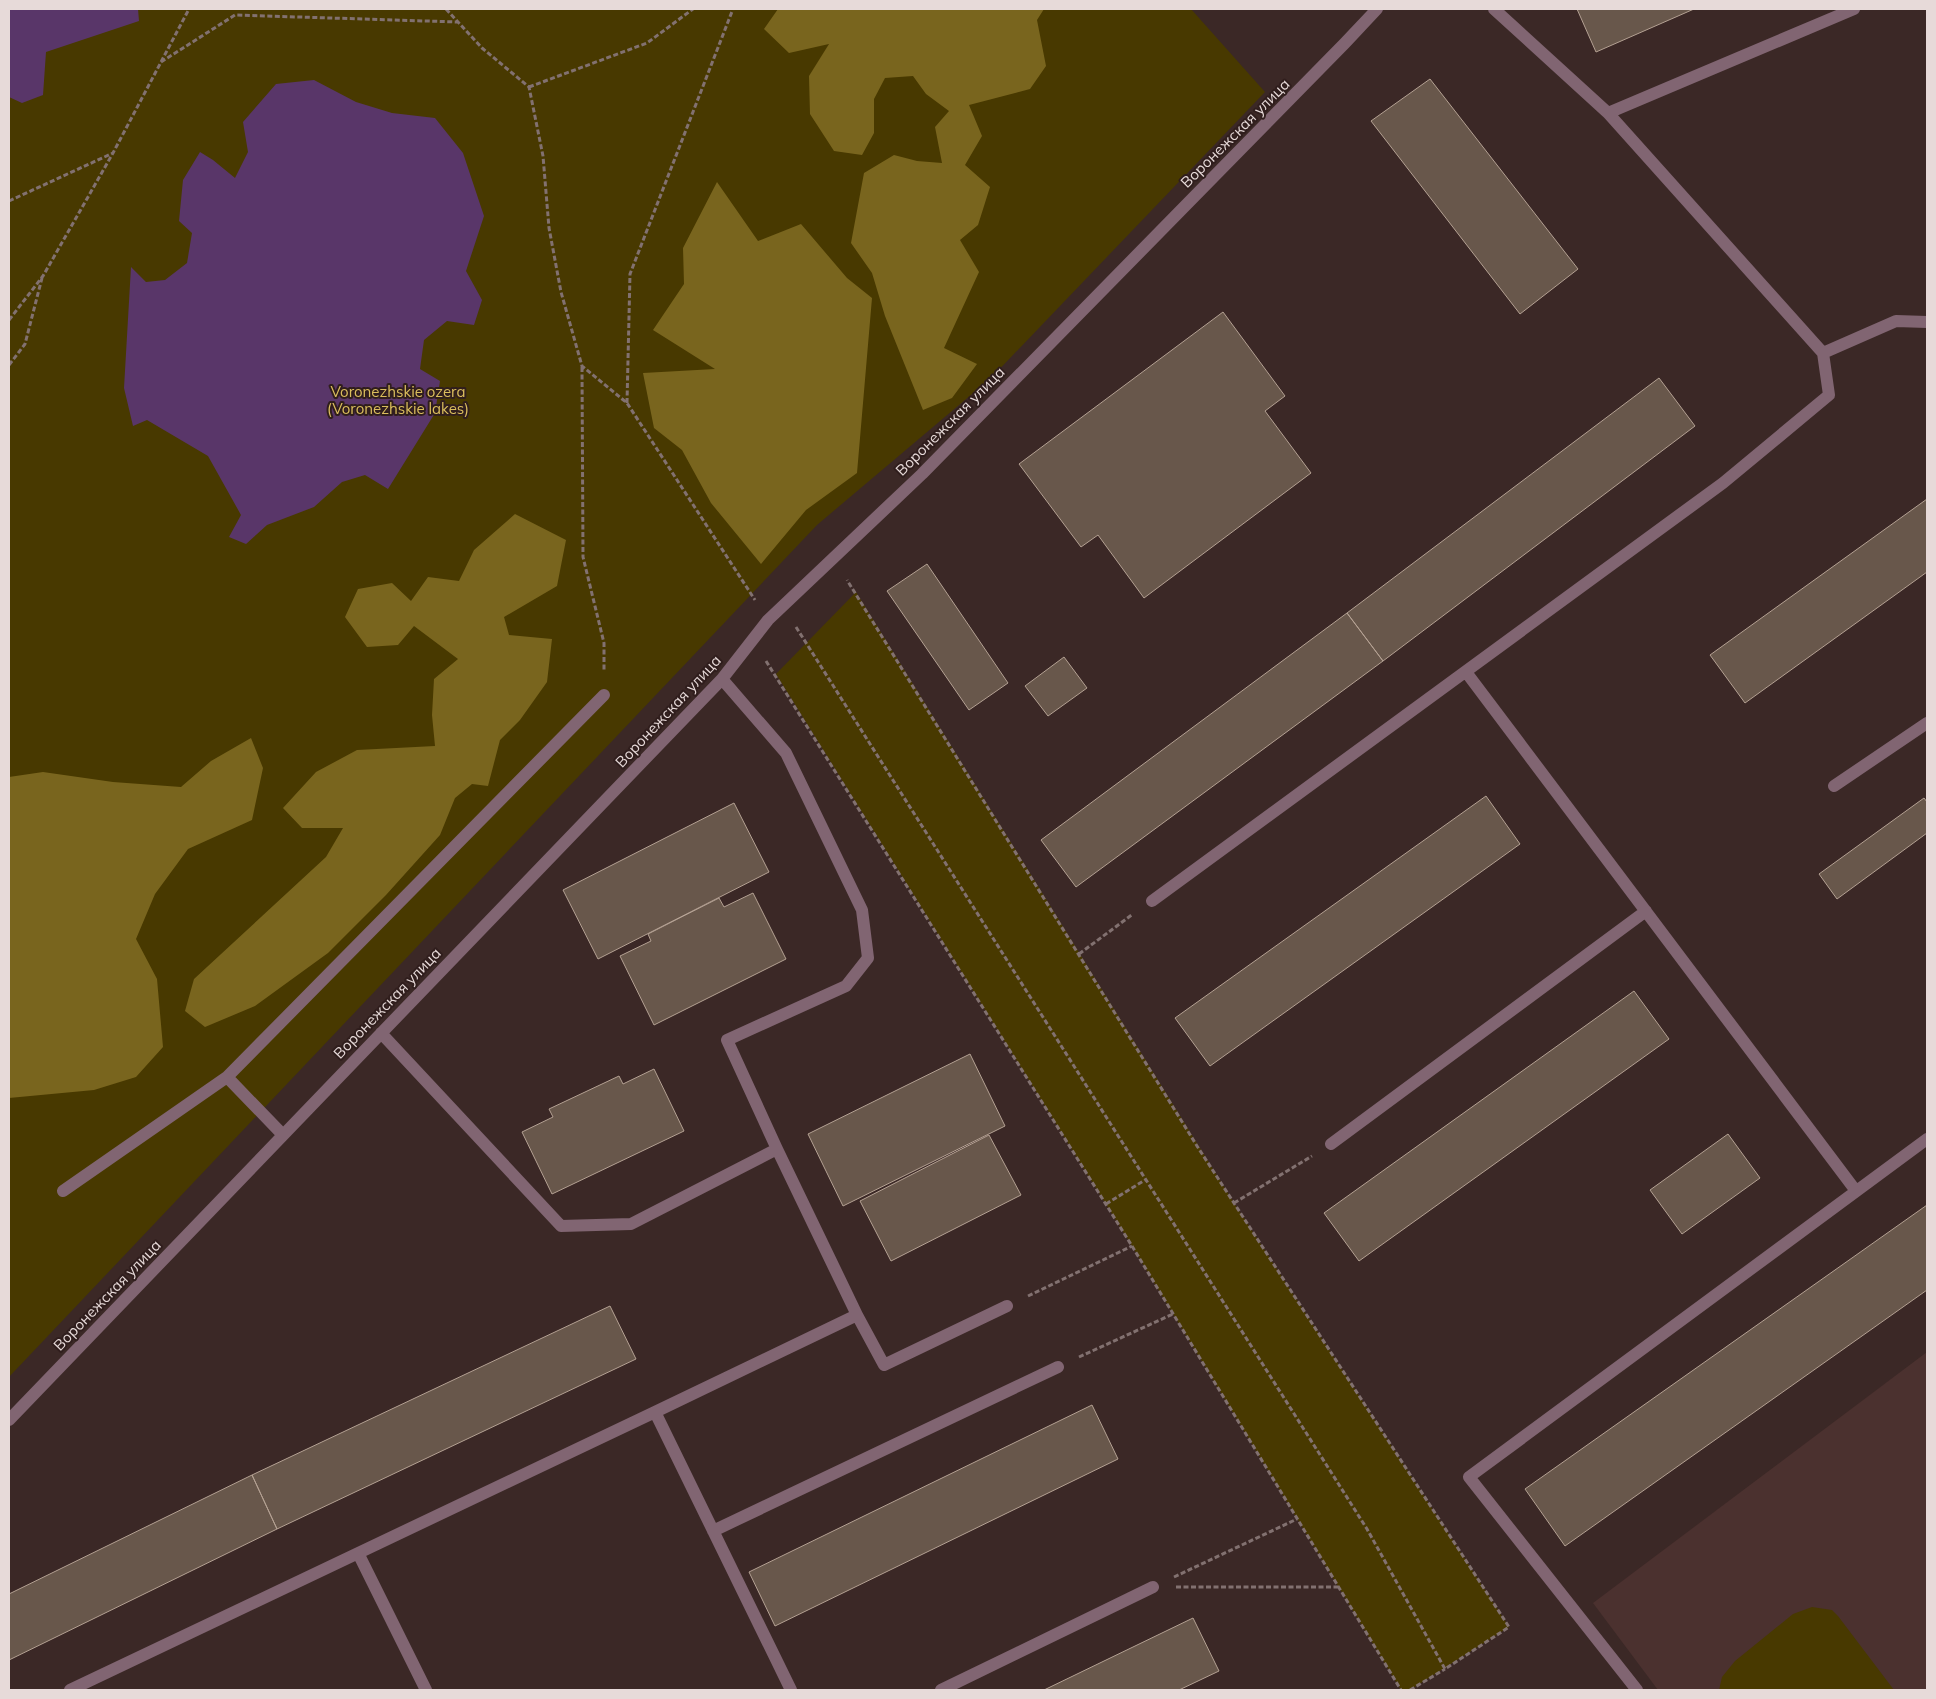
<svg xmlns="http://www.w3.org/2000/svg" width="1936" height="1699" font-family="Mulish,sans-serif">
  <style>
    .built { fill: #4b312f }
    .green { fill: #483900 }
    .forest { fill: #79651e }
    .water { fill: #593669 }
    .building { fill: #68574b; stroke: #b4a193 }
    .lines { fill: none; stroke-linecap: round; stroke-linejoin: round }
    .path { stroke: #827170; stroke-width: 3; stroke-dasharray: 5 2.5; stroke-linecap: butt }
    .minor { stroke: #816572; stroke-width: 12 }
    .labels { text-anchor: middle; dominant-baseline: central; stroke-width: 4; stroke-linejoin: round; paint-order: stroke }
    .street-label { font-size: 15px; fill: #e7dad9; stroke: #301e1d }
    .park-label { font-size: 15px; fill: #dbbe5d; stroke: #301e1d }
  </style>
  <rect width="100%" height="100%" fill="#3b2826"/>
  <path class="built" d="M1927 1352V1690H1658L1593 1603Z"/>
  <path class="green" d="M9 9H1191L1265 92 991 378 817 525 9 1377Z
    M856 592 1234 1203 1509 1627 1410 1690H1401L1132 1246 776 674Z
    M1812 1607 1832 1610 1838 1616 1894 1690H1719L1722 1677 1735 1661 1793 1614Z"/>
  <path class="forest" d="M778 9H1044L1037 20 1046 66 1030 89 969 105 982 136 965 165 990 187 978 225 960 240 979 272 944 348 977 364 952 398 923 410 885 316 872 273 851 243 864 173 894 155 917 161 942 163 935 127 949 111 926 94 913 76 885 78 874 99V133L862 155 834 151 810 114 809 76 829 44 789 53 764 29Z
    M717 182 758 241 801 224 847 278 872 298 857 473 806 510 761 564 711 503 682 450 654 428 643 373 715 369 653 330 684 284 683 248Z
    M515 514 566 540 557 586 504 617 509 635 552 639 547 682 520 720 500 740 488 786 472 784 455 798 440 835 386 895 328 953 255 1006 205 1027 185 1011 194 979 326 857 343 828H302L283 808 316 772 357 750 435 746 432 715 434 679 458 659 414 626 398 645 367 647 345 617 358 589 392 583 411 601 428 577 459 581 474 550Z
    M251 738 263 768 252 820 188 849 155 894 136 939 157 979 163 1047 136 1077 94 1090 9 1098V777L43 772 113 782 181 787 211 761Z"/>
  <path class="water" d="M9 9H138L139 21 46 52 43 95 22 103 9 97Z
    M314 80 356 102 392 113 435 118 463 153 484 216 466 271 482 300 474 325 447 321 424 340 420 369 440 381 435 413 388 489 365 475 342 482 314 507 267 525 246 544 229 537 241 515 208 456 147 420 133 426 124 388 131 267 146 282 165 280 187 263 192 233 179 221 183 180 200 152 213 160 235 178 248 152 243 122 276 84Z"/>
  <path class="building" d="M1577 9H1694L1596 52Z
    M1430 79 1578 269 1520 314 1371 121Z
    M1223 312 1285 396 1265 411 1311 473 1144 598 1098 535 1081 547 1019 464Z
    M1659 378 1695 426 1383 661 1347 613Z
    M1927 499V572L1745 703 1710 655Z
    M927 564 1008 683 969 710 887 591Z
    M1347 613 1383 661 1076 887 1041 840Z
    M1064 657 1087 688 1048 716 1025 686Z
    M1486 796 1520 844 1210 1066 1175 1018Z
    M1924 798 1927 802V833L1837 899 1819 874Z
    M734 803 769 872 598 959 563 890Z
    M753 893 786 959 654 1025 620 956 651 941 648 934 719 898 724 907Z
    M1634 991 1669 1039 1359 1261 1324 1213Z
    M970 1054 1005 1126 843 1206 808 1134Z
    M654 1069 684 1131 552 1194 522 1132 553 1117 549 1109 619 1076 623 1084Z
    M1728 1134 1760 1178 1682 1234 1650 1190Z
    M989 1135 1021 1195 891 1261 860 1201Z
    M1927 1205V1290L1565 1546 1525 1489Z
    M610 1306 636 1359 277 1529 252 1475Z
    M1092 1405 1118 1459 775 1626 749 1572Z
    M252 1475 277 1529 9 1660V1594Z
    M1193 1618 1219 1671 1179 1690H1044Z"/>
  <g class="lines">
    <path class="path" d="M446 9 482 48 529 87 543 156 549 228 561 292 582 366 627 403 755 600
      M161 62 235 15 458 22
      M529 87 647 43 693 9
      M9 201 113 153 189 9
      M9 320 43 276 113 153
      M9 365 25 344 42 278
      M582 367 583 557 604 643V671
      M627 403 630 274 733 9
      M796 627 1367 1529 1445 1669 1509 1627 1197 1146 847 580
      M766 661 1132 1246 1401 1690
      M1079 954 1133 914
      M1234 1203 1312 1156
      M1106 1204 1145 1180
      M1028 1296 1132 1246
      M1079 1357 1173 1314
      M1174 1577 1297 1519
      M1176 1587H1339
      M1410 1690 1445 1669"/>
    <path class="minor" d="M1608 113 1854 9
      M1823 353 1896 321 1927 322
      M1466 672 1856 1191
      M1834 786 1927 723
      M1152 901 1723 483 1829 395 1823 353 1608 113 1494 9
      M381 1033 561 1226 631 1224 777 1149
      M283 1135 227 1077 604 695
      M1331 1144 1646 911
      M63 1191 227 1077
      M857 1315 884 1365 1007 1306
      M655 1412 857 1315 777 1149 727 1040 846 986 868 958 862 910 786 753 722 679
      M9 1420 722 679 768 620 922 474 1345 43 1377 9
      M713 1531 1058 1367
      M358 1553 426 1690
      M70 1690 655 1412 791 1690
      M941 1690 1153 1587
      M1637 1690 1469 1477 1927 1139"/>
  </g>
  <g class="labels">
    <g class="street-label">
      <text transform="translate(1235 133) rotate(-45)">Воронежская улица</text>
      <text transform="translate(950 421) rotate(-45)">Воронежская улица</text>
      <text transform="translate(668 711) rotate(-47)">Воронежская улица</text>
      <text transform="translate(387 1003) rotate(-46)">Воронежская улица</text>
      <text transform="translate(107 1295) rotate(-46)">Воронежская улица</text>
    </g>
    <g class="park-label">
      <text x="398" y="391">Voronezhskie ozera<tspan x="398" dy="17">(Voronezhskie lakes)</tspan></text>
    </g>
  </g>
  <rect width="1936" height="1699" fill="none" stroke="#e7dad9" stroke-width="20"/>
</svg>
